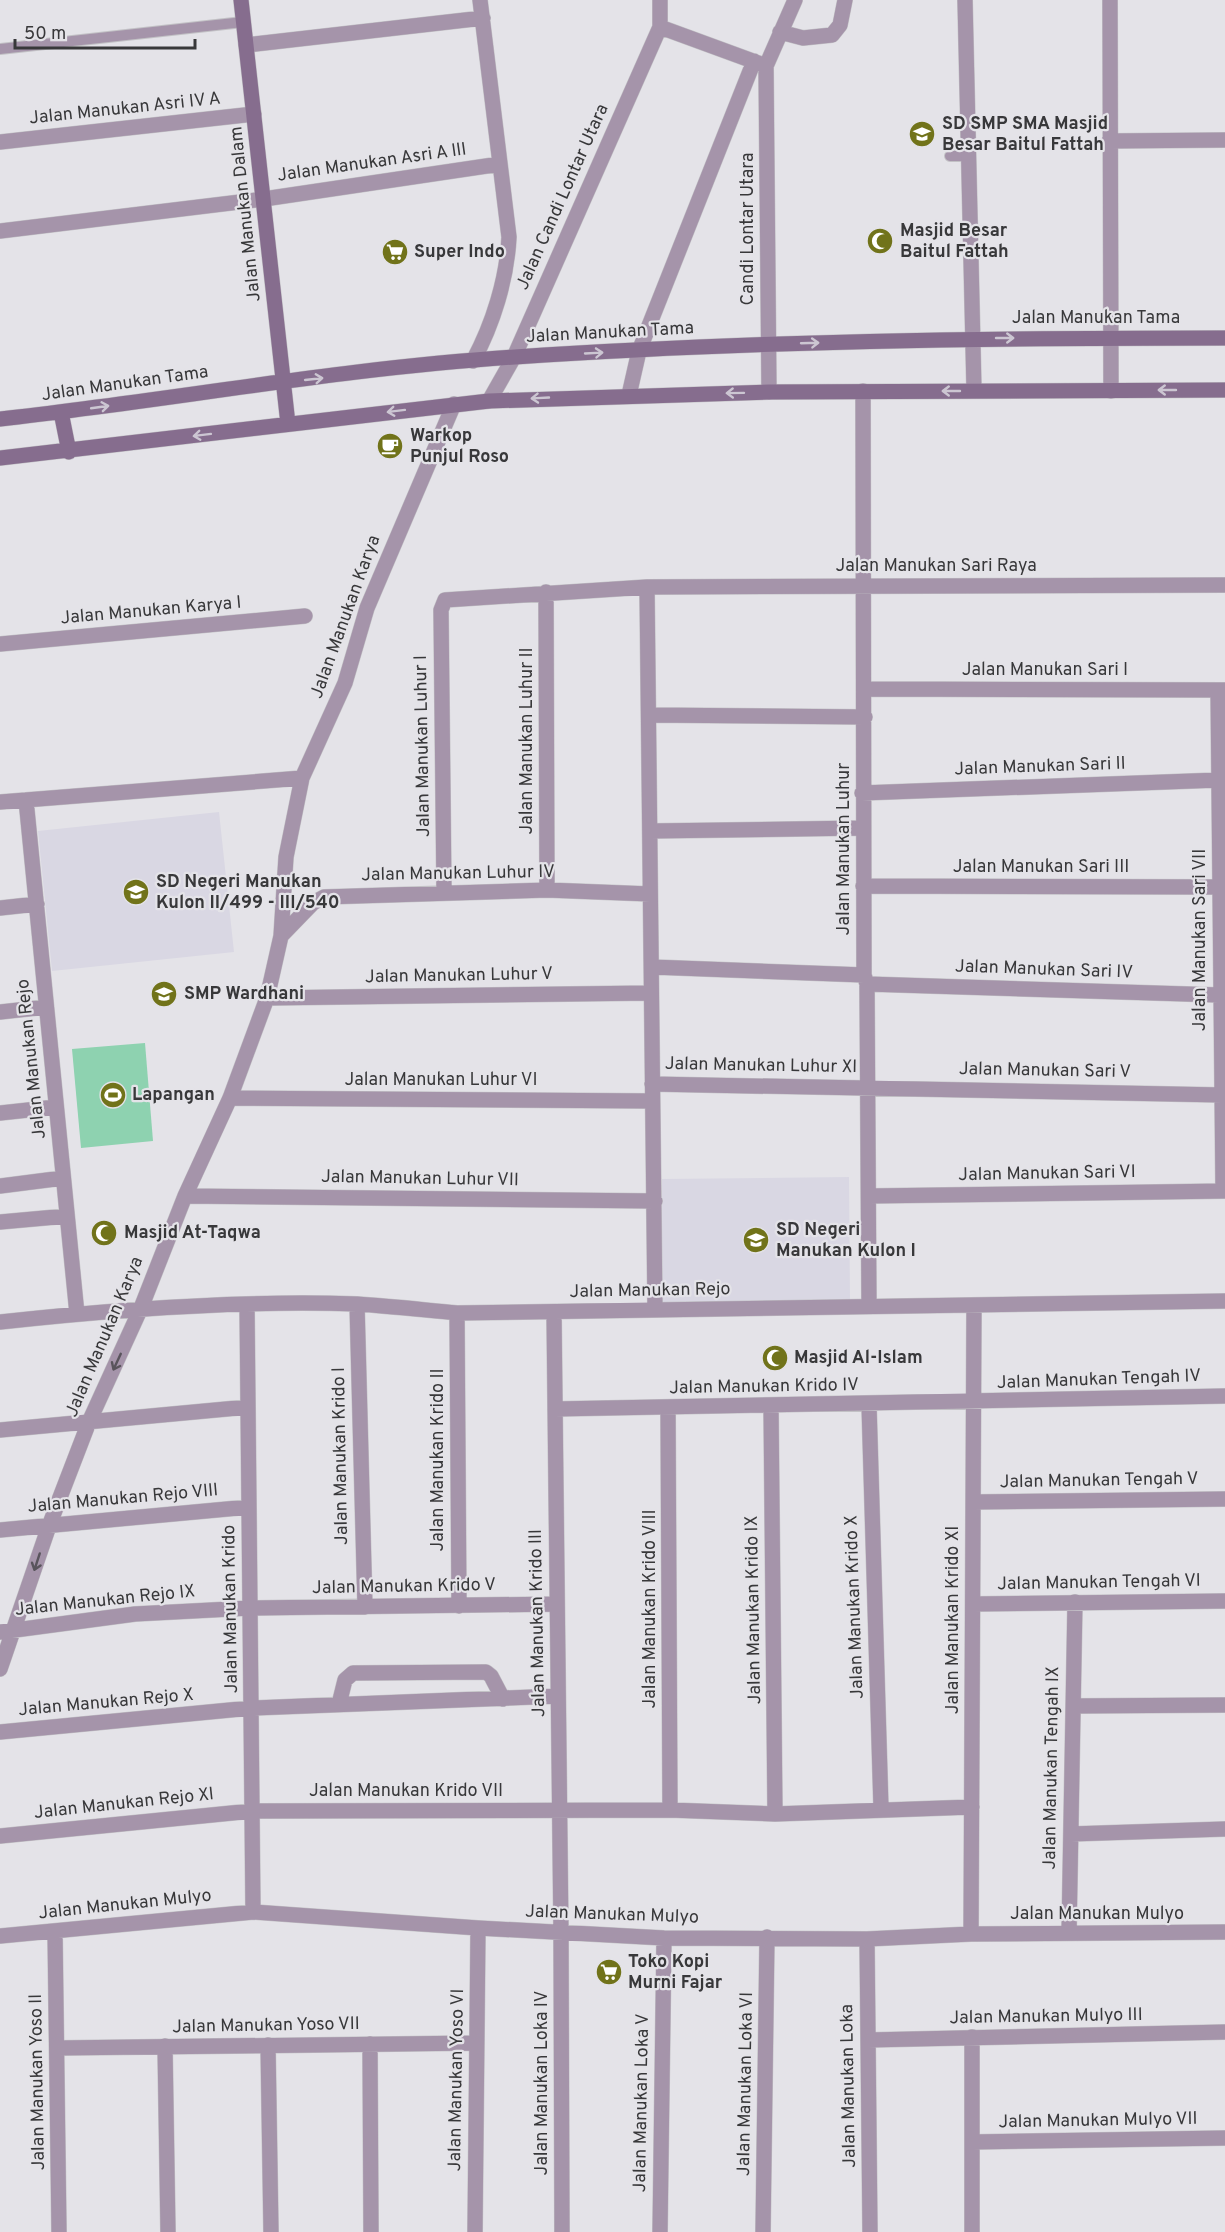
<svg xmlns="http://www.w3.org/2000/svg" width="1225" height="2232" font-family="Overpass,sans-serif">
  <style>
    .built { fill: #d9d7e3 }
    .park { fill: #8ed2b0 }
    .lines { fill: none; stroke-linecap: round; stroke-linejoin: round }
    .lane-casing { stroke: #c2c1c5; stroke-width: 12 }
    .street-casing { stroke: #c2c1c5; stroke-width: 16 }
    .secondary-casing { stroke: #c2c1c5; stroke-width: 16 }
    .lane { stroke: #a594aa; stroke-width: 10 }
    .street { stroke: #a594aa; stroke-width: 15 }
    .secondary { stroke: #866d8e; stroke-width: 15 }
    .oneway { stroke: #ccc6d2 }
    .oneway2 { stroke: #59545c }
    .labels { text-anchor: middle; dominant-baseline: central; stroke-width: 4.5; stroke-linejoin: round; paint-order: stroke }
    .street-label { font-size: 18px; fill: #38383a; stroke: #e4e3e8 }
    .poi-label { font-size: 18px; font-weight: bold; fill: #38383a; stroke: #e4e3e8; text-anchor: start }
  </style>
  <rect width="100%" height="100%" fill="#e4e3e8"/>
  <path class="built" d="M219 812 234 952 52 971 38 831Z
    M849 1177 850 1301 662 1303V1179Z"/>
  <path class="park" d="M145 1043 153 1141 81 1148 72 1049Z"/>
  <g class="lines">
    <defs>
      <path id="lane" d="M0 49 243 22
        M950 156H969"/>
      <path id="street" d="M965 0 974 390
        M1110 0 1111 391
        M660 27 761 64
        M780 32 803 38 832 35 840 25 845 0
        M246 45 483 18
        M1109 141 1225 140
        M0 142 254 114
        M0 231 264 199 500 164
        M473 361C493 324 507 279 509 237L480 0
        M863 391 864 975 867 984 869 1306
        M769 392 766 66 795 0
        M629 395 639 351 754 61
        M489 401 514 357 660 27V0
        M647 587 655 1310
        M546 592 547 890
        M0 644 305 616
        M865 689 1225 690
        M1218 690 1223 1191
        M649 715 865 717
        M862 793 1219 780
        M26 800 77 1314
        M0 802 302 778
        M650 831 862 828
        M863 886 1220 887
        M444 892 441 610 445 600 647 587 1225 585
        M0 908 37 904
        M281 936 313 903 324 897 547 890 650 894
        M652 967 864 975
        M867 984 1219 995
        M267 998 651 993
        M0 1012 46 1007
        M652 1084 1222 1095
        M230 1098 652 1101
        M0 1113 56 1107
        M0 1186 63 1178
        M185 1196 655 1201
        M869 1196 1225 1191
        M0 1222 67 1216
        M357 1304 365 1607
        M247 1305 253 1912
        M457 1313 459 1606
        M554 1313 561 1933 562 2232
        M0 1322C118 1309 238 1300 357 1304 390 1306 424 1310 457 1313L1225 1301
        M869 1405 881 1808
        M771 1406 775 1814
        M668 1408 670 1810
        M555 1409 1225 1396
        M0 1430 248 1407
        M973 1502 1225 1499
        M0 1530 249 1507
        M973 1604 1225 1601
        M0 1632 135 1614 250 1608 557 1604
        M0 1669 49 1526 89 1422 141 1308 185 1196 230 1098 267 998 281 936 286 857 302 778 345 683 367 608 454 404
        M339 1704 345 1680 353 1673 486 1672 491 1676 503 1699
        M1073 1706 1225 1705
        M0 1732 251 1708 558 1696
        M1071 1834 1225 1829
        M0 1836 252 1811 670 1810 775 1814 972 1807
        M55 1931 59 2232
        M1069 1933 1075 1602
        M971 1934 974 1305
        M0 1936 253 1912 478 1928 664 1938 867 1939 971 1934 1225 1932
        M867 1939 870 2232
        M972 2037V2232
        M868 2040 1225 2032
        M370 2044 371 2232
        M268 2045 271 2232
        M165 2046 168 2232
        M57 2048 476 2043
        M972 2142 1225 2138
        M475 2232 478 1928
        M660 2232 664 1938
        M763 2232 767 1937"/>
      <path id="secondary" d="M241 0 288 424
        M61 412 69 452
        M0 419C172 400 343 368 515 357 751 341 988 338 1225 338
        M0 458 489 401 769 392 1225 390"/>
    </defs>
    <use href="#lane" class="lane-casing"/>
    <use href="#street" class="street-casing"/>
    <use href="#secondary" class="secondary-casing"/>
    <use href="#lane" class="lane"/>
    <use href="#street" class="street"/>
    <use href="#secondary" class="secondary"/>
  </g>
  <defs><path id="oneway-shaft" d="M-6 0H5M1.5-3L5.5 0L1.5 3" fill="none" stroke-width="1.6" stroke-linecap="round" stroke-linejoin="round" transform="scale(1.5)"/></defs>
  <g class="oneway">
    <use href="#oneway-shaft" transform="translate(1005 338)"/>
    <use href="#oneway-shaft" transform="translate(810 343) rotate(-2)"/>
    <use href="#oneway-shaft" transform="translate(594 353) rotate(-3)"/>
    <use href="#oneway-shaft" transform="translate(314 379) rotate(-6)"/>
    <use href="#oneway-shaft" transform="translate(1167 390) rotate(180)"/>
    <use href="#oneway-shaft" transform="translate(951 391) rotate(180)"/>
    <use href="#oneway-shaft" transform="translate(735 393) rotate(179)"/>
    <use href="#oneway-shaft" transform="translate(540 398) rotate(177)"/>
    <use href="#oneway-shaft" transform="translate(100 407) rotate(-8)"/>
    <use href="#oneway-shaft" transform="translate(396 411) rotate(173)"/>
    <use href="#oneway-shaft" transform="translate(202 435) rotate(173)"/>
  </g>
  <g class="oneway2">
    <use href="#oneway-shaft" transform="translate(117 1362) rotate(115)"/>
    <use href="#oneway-shaft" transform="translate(37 1562) rotate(108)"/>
  </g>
  <defs>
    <symbol id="school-disc" viewBox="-11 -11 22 22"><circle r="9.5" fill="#71731a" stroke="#e4e3e8"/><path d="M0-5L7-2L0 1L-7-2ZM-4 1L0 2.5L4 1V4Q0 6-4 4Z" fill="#fff"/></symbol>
    <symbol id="mosque-disc" viewBox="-11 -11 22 22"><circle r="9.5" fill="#71731a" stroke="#e4e3e8"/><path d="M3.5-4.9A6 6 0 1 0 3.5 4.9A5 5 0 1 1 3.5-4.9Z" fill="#fff"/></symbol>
    <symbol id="supermarket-disc" viewBox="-11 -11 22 22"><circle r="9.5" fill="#71731a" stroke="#e4e3e8"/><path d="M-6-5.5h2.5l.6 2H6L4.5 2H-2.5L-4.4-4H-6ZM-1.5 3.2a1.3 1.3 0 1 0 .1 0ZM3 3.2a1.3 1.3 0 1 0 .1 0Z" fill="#fff"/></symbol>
    <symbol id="cafe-disc" viewBox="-11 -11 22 22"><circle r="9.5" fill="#71731a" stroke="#e4e3e8"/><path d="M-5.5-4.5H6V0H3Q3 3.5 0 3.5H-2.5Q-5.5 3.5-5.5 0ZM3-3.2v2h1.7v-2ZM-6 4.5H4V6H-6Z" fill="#fff"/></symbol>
    <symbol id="stadium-disc" viewBox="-11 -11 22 22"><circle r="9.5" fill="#71731a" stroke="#e4e3e8"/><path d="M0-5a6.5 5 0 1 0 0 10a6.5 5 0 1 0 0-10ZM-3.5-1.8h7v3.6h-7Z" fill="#fff"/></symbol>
  </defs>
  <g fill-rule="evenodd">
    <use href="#school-disc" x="907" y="119" width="30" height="30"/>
    <use href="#mosque-disc" x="865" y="226" width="30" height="30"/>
    <use href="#supermarket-disc" x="380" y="237" width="30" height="30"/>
    <use href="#cafe-disc" x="375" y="431" width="30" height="30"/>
    <use href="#school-disc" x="121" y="877" width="30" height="30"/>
    <use href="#school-disc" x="149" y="979" width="30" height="30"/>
    <use href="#stadium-disc" x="98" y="1080" width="30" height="30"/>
    <use href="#mosque-disc" x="89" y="1218" width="30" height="30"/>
    <use href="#school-disc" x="741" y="1225" width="30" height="30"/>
    <use href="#mosque-disc" x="760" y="1343" width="30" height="30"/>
    <use href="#supermarket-disc" x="594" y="1957" width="30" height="30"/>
  </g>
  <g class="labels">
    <g class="street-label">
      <text transform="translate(125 109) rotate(-6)">Jalan Manukan Asri IV A</text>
      <text transform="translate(372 163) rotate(-8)">Jalan Manukan Asri A III</text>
      <text transform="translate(563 197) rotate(-66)">Jalan Candi Lontar Utara</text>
      <text transform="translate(246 214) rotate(-96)">Jalan Manukan Dalam</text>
      <text transform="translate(748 229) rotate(-90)">Candi Lontar Utara</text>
      <text x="1096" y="318">Jalan Manukan Tama</text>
      <text transform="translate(610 333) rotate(-3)">Jalan Manukan Tama</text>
      <text transform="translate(125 384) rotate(-8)">Jalan Manukan Tama</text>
      <text x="936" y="566">Jalan Manukan Sari Raya</text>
      <text transform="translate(151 611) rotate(-5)">Jalan Manukan Karya I</text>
      <text transform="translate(346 617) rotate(-70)">Jalan Manukan Karya</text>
      <text x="1045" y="670">Jalan Manukan Sari I</text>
      <text transform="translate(527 741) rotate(-90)">Jalan Manukan Luhur II</text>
      <text transform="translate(423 746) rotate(-91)">Jalan Manukan Luhur I</text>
      <text transform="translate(1040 767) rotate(-2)">Jalan Manukan Sari II</text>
      <text transform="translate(844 849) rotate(-90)">Jalan Manukan Luhur</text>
      <text x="1041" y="867">Jalan Manukan Sari III</text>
      <text transform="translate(458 874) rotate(-1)">Jalan Manukan Luhur IV</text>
      <text transform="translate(1200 940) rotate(-90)">Jalan Manukan Sari VII</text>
      <text transform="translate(1044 970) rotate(2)">Jalan Manukan Sari IV</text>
      <text transform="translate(459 976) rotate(-1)">Jalan Manukan Luhur V</text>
      <text transform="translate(32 1059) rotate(-96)">Jalan Manukan Rejo</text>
      <text transform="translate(761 1066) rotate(1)">Jalan Manukan Luhur XI</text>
      <text transform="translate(1045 1071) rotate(1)">Jalan Manukan Sari V</text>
      <text x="441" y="1080">Jalan Manukan Luhur VI</text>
      <text transform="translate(1047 1174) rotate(-1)">Jalan Manukan Sari VI</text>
      <text transform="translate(420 1179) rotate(1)">Jalan Manukan Luhur VII</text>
      <text transform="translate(650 1291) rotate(-1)">Jalan Manukan Rejo</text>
      <text transform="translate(105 1337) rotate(-67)">Jalan Manukan Karya</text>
      <text transform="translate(1099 1380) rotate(-2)">Jalan Manukan Tengah IV</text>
      <text transform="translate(764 1387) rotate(-1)">Jalan Manukan Krido IV</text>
      <text transform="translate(341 1456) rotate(-91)">Jalan Manukan Krido I</text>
      <text transform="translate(438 1460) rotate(-90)">Jalan Manukan Krido II</text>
      <text transform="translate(1099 1481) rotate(-1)">Jalan Manukan Tengah V</text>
      <text transform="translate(123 1499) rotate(-5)">Jalan Manukan Rejo VIII</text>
      <text transform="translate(1099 1583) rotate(-1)">Jalan Manukan Tengah VI</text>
      <text transform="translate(404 1587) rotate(-1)">Jalan Manukan Krido V</text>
      <text transform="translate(105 1601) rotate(-6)">Jalan Manukan Rejo IX</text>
      <text transform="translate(855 1607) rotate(-92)">Jalan Manukan Krido X</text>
      <text transform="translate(231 1609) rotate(-91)">Jalan Manukan Krido</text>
      <text transform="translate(650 1609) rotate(-90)">Jalan Manukan Krido VIII</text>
      <text transform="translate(754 1610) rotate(-91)">Jalan Manukan Krido IX</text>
      <text transform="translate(953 1620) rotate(-90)">Jalan Manukan Krido XI</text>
      <text transform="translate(538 1623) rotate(-91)">Jalan Manukan Krido III</text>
      <text transform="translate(106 1703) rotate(-5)">Jalan Manukan Rejo X</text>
      <text transform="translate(1052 1768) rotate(-89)">Jalan Manukan Tengah IX</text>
      <text x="406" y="1791">Jalan Manukan Krido VII</text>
      <text transform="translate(124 1804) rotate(-6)">Jalan Manukan Rejo XI</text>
      <text transform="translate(125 1905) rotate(-6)">Jalan Manukan Mulyo</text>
      <text x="1097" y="1914">Jalan Manukan Mulyo</text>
      <text transform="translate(612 1915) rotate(2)">Jalan Manukan Mulyo</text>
      <text transform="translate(1046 2017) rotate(-1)">Jalan Manukan Mulyo III</text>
      <text transform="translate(266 2026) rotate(-1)">Jalan Manukan Yoso VII</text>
      <text transform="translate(457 2080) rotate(-89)">Jalan Manukan Yoso VI</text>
      <text transform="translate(38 2082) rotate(-91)">Jalan Manukan Yoso II</text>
      <text transform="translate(542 2083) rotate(-90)">Jalan Manukan Loka IV</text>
      <text transform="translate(746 2084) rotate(-89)">Jalan Manukan Loka VI</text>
      <text transform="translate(849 2086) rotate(-91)">Jalan Manukan Loka</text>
      <text transform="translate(642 2103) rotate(-89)">Jalan Manukan Loka V</text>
      <text transform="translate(1098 2121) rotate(-1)">Jalan Manukan Mulyo VII</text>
    </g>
    <g class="poi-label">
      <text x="942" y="124">SD SMP SMA Masjid<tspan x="942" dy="21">Besar Baitul Fattah</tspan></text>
      <text x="900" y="231">Masjid Besar<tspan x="900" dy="21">Baitul Fattah</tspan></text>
      <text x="414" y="252">Super Indo</text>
      <text x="410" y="436">Warkop<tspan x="410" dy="21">Punjul Roso</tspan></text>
      <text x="156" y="882">SD Negeri Manukan<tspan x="156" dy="21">Kulon II/499 - III/540</tspan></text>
      <text x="184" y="994">SMP Wardhani</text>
      <text x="132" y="1095">Lapangan</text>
      <text x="776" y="1230">SD Negeri<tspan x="776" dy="21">Manukan Kulon I</tspan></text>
      <text x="124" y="1233">Masjid At-Taqwa</text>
      <text x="794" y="1358">Masjid Al-Islam</text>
      <text x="628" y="1962">Toko Kopi<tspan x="628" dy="21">Murni Fajar</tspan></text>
    </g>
  </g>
  <path d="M15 39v9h180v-9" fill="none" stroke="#38383a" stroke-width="3"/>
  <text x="24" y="39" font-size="18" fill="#38383a" stroke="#e4e3e8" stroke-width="4.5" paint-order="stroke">50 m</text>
</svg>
